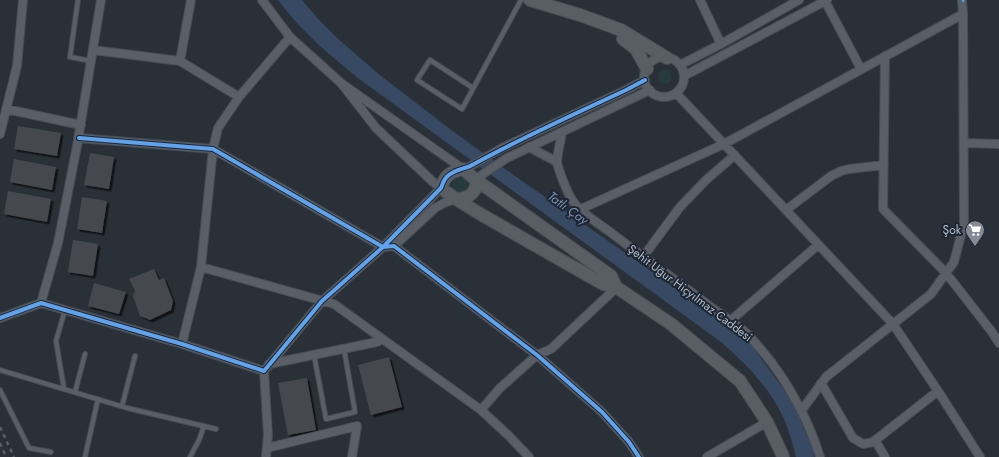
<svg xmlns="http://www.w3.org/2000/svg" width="999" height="457" font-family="Jost,sans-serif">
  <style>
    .green { fill: #273a3e }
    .water { fill: #384963 }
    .building { fill: #444950; filter: url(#shadow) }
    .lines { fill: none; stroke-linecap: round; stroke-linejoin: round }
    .lane-casing { stroke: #484c53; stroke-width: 6 }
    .street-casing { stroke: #484c53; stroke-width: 10 }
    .secondary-casing { stroke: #484c53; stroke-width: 14 }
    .lane { stroke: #5a5e66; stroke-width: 4 }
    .street { stroke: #5a5e66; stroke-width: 8 }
    .secondary { stroke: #595d64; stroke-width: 12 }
    .rail { stroke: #595d64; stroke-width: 2.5; stroke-dasharray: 4 4; stroke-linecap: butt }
    .quiet { stroke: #3fa9f5; stroke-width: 3; stroke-dasharray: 6 3; stroke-linecap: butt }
    .cycleway-casing { stroke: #1d2633; stroke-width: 6 }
    .cycleway { stroke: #60a3ed; stroke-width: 4 }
    .labels { text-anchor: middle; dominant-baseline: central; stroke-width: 4; stroke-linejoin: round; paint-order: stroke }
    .poi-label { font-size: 12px; fill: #b4bcc9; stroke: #1d2633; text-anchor: end }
    .street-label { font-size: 12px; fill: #b4bcc9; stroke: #1d2633 }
    .water-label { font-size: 13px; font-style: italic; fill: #7c92b1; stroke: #1d2633 }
  </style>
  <defs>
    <filter id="shadow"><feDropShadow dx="2.5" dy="2.5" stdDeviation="0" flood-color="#0009"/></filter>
  </defs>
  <rect width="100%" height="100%" fill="#2a3038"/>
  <path class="green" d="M658 77a7 7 0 1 1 14 0a7 7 0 1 1-14 0Z
    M452 185a8 8 0 1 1 16 0a8 8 0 1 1-16 0Z"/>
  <path class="water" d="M278 0H302L319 20 336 37 381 76 454 132 505 169 661 278 730 328 752 346 790 398 796 409 802 424 811 444 814 457H796C793 444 789 431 784 419 770 388 746 364 721 342L362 81C330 56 302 32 278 0Z"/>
  <path class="building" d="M18 126 61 133 57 156 14 149Z
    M90 153 114 157 109 189 84 185Z
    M14 159 56 167 52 190 10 182Z
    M8 191 51 199 47 222 4 214Z
    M82 197 107 201 102 233 77 229Z
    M73 240 98 244 93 276 68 272Z
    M154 269 159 280 164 278 173 301 171 310 150 320 140 316 133 296 135 290 129 279Z
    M94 283 126 292 119 314 88 306Z
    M389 357 402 407 371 415 358 365Z
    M307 378 316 430 288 435 278 383Z"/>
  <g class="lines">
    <defs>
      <path id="lane" d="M78 0 70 57 91 61
        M473 88 430 60 417 80 462 109 521 0
        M314 355 326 419 355 412 344 349
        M0 370 127 408 216 429
        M64 389 56 341 65 310
        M0 390 29 448 51 452
        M75 392 85 354
        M122 406 135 356
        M85 457 98 399
        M190 457 199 440 204 426"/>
      <path id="street" d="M262 0 290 37 341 83 463 169 469 167 502 148 626 90 645 80
        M700 0 721 44
        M825 1 861 69
        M93 50 180 61 191 0
        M885 56 883 209 946 273 992 332 999 343
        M644 77a20 20 0 1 1 40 0a20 20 0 1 1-40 0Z
        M180 61 239 97
        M680 65 721 44 799 0
        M684 76 827 0
        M676 93 893 324 938 391 980 457
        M6 109 81 125
        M562 132C561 140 557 154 557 162 558 169 567 192 571 198 578 211 598 223 610 232 644 258 679 282 712 308 723 315 734 323 744 331 755 341 763 352 772 363 794 393 809 422 820 457
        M0 134 17 66 23 0
        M79 138 213 149 383 247 394 246 537 355 602 412 629 442 639 457
        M964 143 999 144
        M529 147 557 162
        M476 180 483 174 507 158 650 90
        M581 209 724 144 963 14
        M786 210 831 176 841 171 849 169 884 165
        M394 246 435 208 444 203 456 199
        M643 257 680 207 706 180 735 155
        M201 267 334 304 481 410
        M41 303 58 243 77 146 101 0
        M0 318 41 303 182 344 264 371 322 301 383 247 441 188 433 182 376 128 341 83
        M730 321 818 245
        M182 344 201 267 213 149 218 128 239 97 290 37
        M269 364 377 342 382 339
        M264 371 268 435 266 457
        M821 383 853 438 863 444 873 442 938 391
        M802 410 826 377 931 294 954 262 964 223 963 14 962 0
        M875 440 885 457
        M267 448 357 426 352 457
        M529 457 509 436 481 410 499 389 537 355 551 349 617 287
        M707 457 767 422"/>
      <path id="secondary" d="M530 0 580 15 621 30 667 58
        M623 39 636 49 647 69
        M456 199C467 199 478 193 476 180
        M616 287 611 276 476 180 463 169C450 172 445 175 441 188L456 199 482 215 603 284 616 287 671 324 740 381 767 422 782 454 783 457"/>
    </defs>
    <use href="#lane" class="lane-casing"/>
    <use href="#street" class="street-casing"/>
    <use href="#secondary" class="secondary-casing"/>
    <use href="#lane" class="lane"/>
    <use href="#street" class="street"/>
    <use href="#secondary" class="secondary"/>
    <path class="rail" d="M0 427 14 457
      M0 443 6 457"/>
    <path class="quiet" d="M962 1 964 0"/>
    <defs>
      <path id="cycleway" d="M79 138 213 149 383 247 394 246 537 355 602 412 629 442 639 457
        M0 318 41 303 182 344 264 371 322 301 383 247 441 188C443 183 444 178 449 175 456 169 466 169 474 164 523 137 575 114 626 90L645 80"/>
    </defs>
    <use href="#cycleway" class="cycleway-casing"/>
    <use href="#cycleway" class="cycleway"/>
  </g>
  <defs>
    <symbol id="supermarket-pin" viewBox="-11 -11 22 30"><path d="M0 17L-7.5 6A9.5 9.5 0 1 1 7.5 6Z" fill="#848b96" stroke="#1d2633"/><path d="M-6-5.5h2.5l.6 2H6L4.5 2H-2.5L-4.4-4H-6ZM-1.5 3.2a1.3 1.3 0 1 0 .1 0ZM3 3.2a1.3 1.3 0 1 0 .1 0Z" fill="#fff"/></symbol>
  </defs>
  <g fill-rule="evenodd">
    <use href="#supermarket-pin" x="964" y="219" width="22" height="30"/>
  </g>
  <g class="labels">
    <g class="poi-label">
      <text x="961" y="230">Şok</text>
    </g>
    <g class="street-label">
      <text transform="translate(690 293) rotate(37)">Şehit Uğur Hiçyılmaz Caddesi</text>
    </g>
    <g class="water-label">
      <text transform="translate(568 208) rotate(36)">Tatlı Çay</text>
    </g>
  </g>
</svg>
